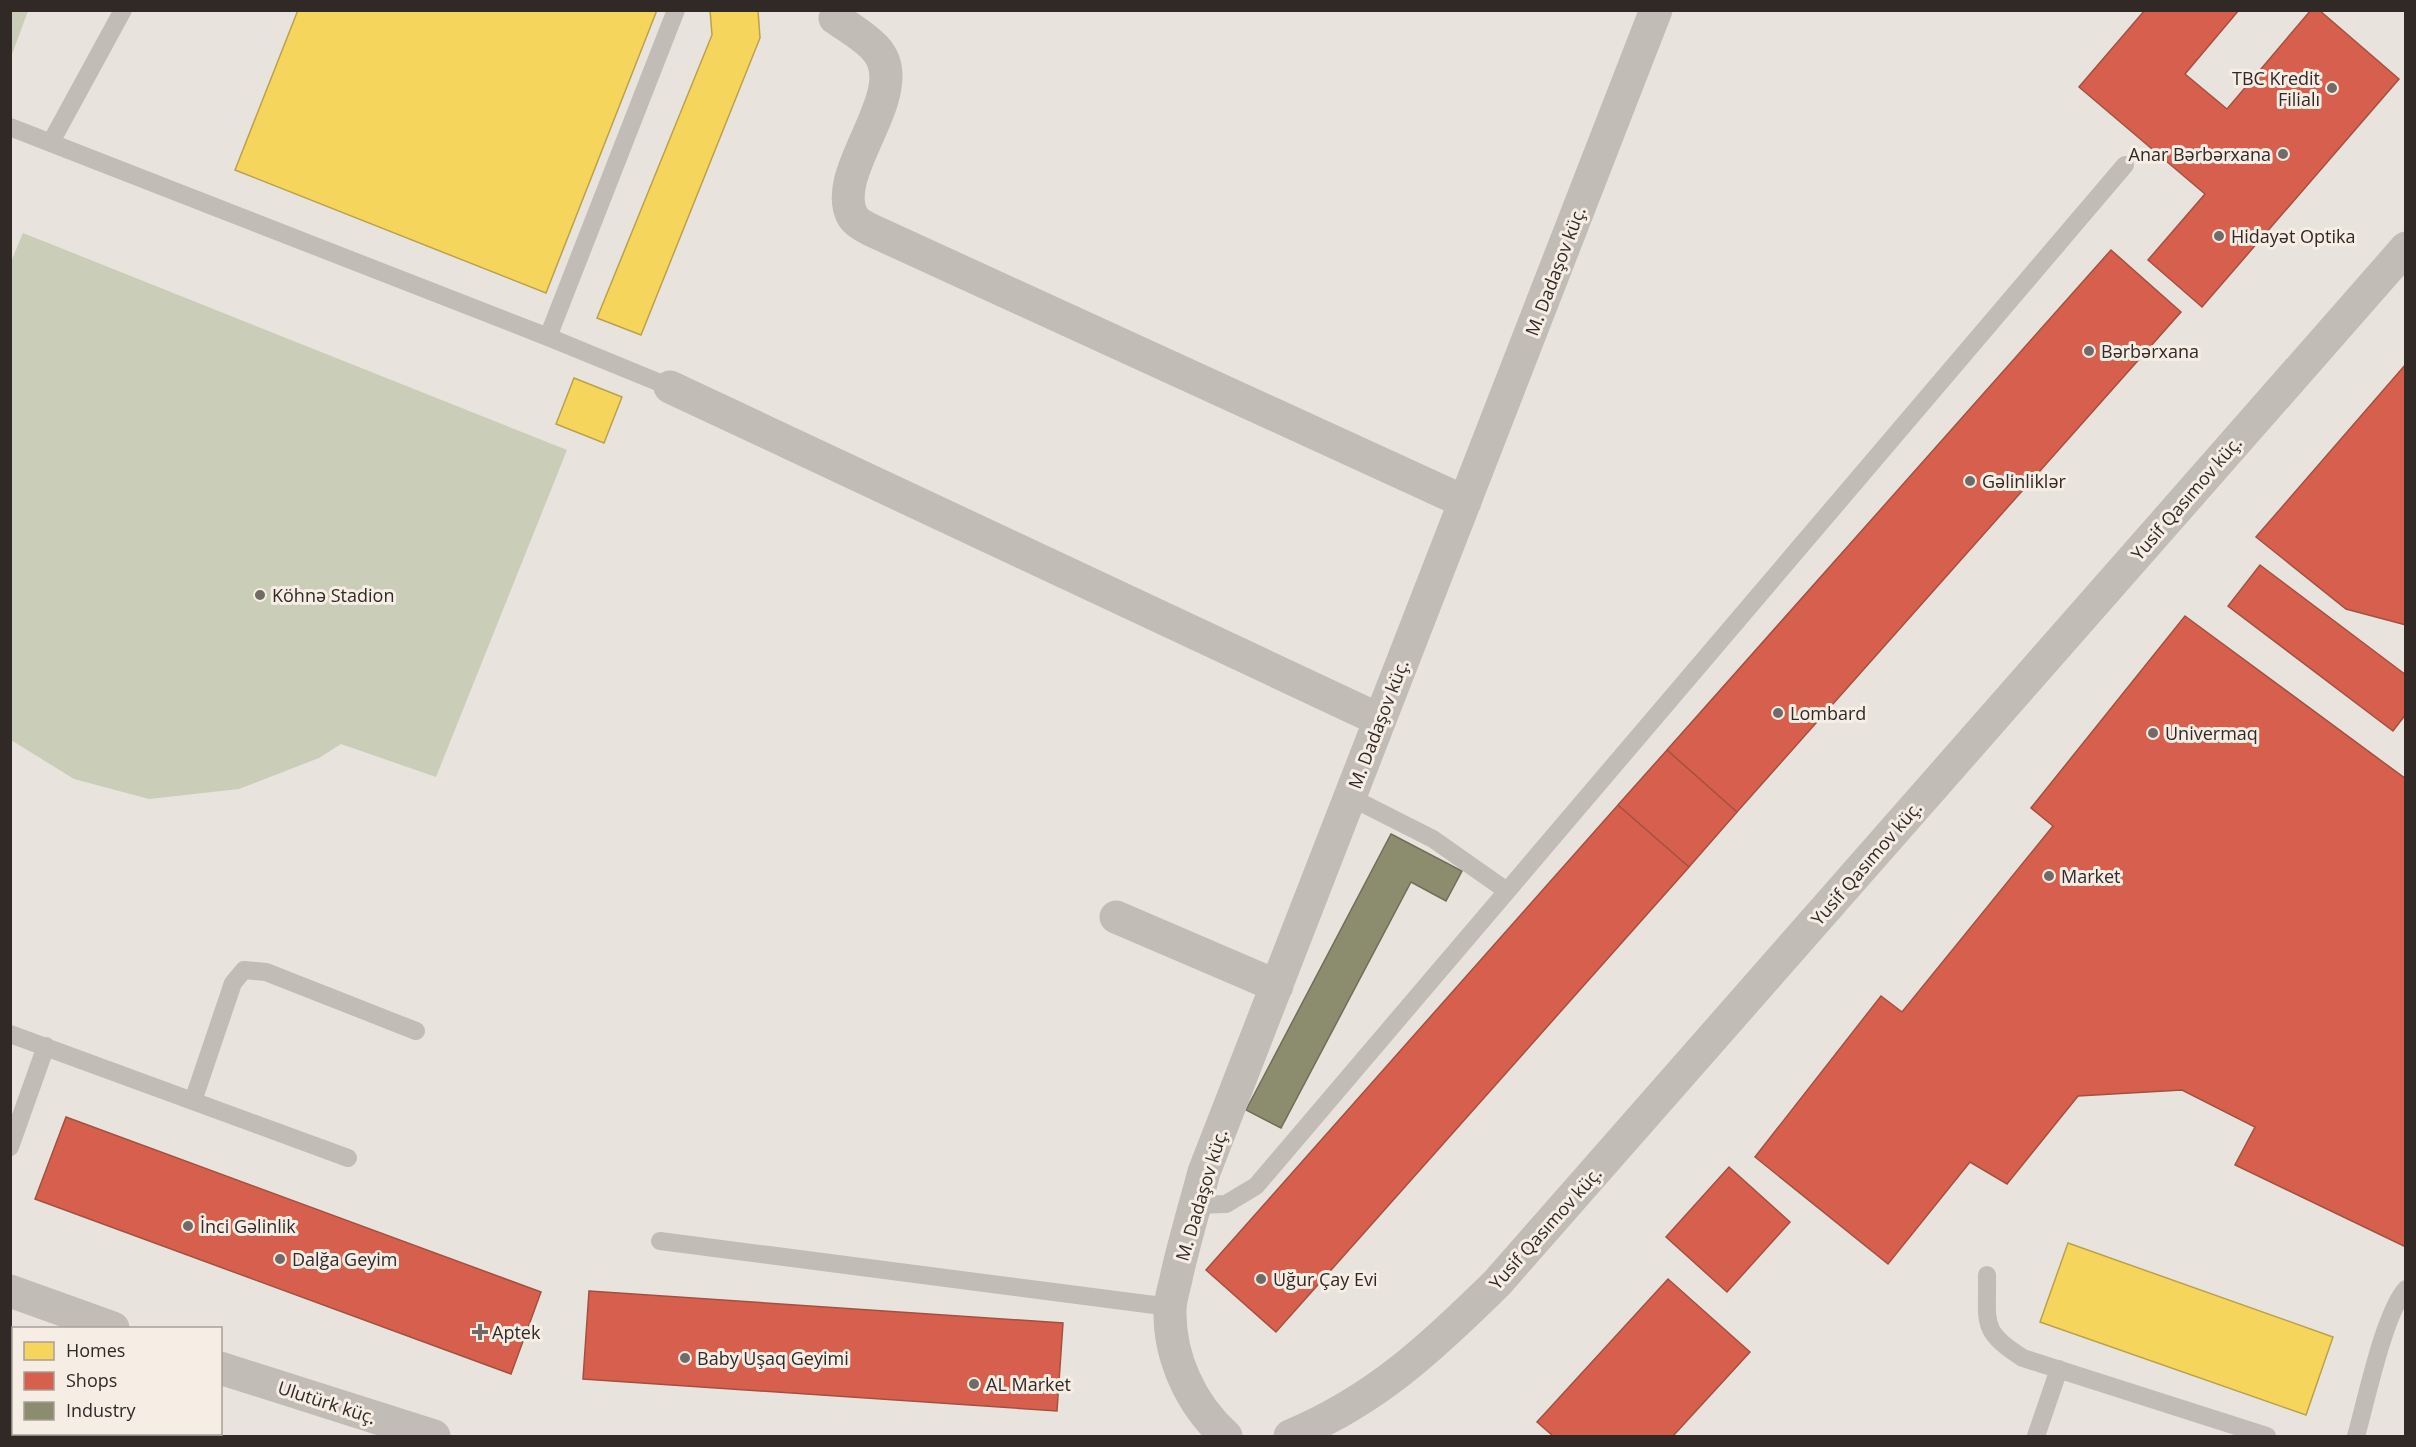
<svg xmlns="http://www.w3.org/2000/svg" width="2416" height="1447" font-family="'Open Sans',sans-serif">
  <style>
    .green { fill: #cacdb8 }
    .homes { fill: #f6d55c; stroke: #bba14c; stroke-width: 1.5 }
    .shops { fill: #d6604d; stroke: #a45041; stroke-width: 1.5 }
    .industry { fill: #8c8c6e; stroke: #716e58; stroke-width: 1.5 }
    .lines { fill: none; stroke-linecap: round; stroke-linejoin: round }
    .service { stroke: #c2bcb7; stroke-width: 18 }
    .minor { stroke: #c2bcb7; stroke-width: 33 }
    .tertiary { stroke: #c2bcb7; stroke-width: 33 }
    .poi-dot { fill: #716a66; stroke: #f6ede4; stroke-width: 2 }
    .labels { text-anchor: middle; dominant-baseline: central; stroke-width: 6; stroke-linejoin: round; paint-order: stroke }
    .poi-label { font-size: 18px; fill: #312926; stroke: #f6ede4; text-anchor: start }
    .street-label { font-size: 18px; fill: #312926; stroke: #f6ede4 }
  </style>
  <rect width="100%" height="100%" fill="#e9e3dd"/>
  <path class="green" d="M11 10 28 11 11 57 10 11Z
    M23 233 567 450 436 777 341 744 319 758 239 789 149 799 74 779 11 740 10 264Z"/>
  <path class="homes" d="M298 10H657L546 293 235 170Z
    M710 10H758L760 38 641 335 597 318 712 35Z
    M574 378 622 397 604 443 556 424Z
    M2068 1243 2333 1337 2306 1415 2040 1322Z"/>
  <path class="shops" d="M2145 10H2239L2185 74 2227 109 2311 10H2319L2399 79 2202 307 2148 260 2205 194 2079 87Z
    M2111 250 2181 312 1737 812 1667 750Z
    M2406 364V625L2346 609 2256 537Z
    M2260 565 2406 675V714L2393 731 2228 606Z
    M2185 616 2406 779V1247L2235 1165 2255 1127 2182 1090 2078 1096 2007 1184 1970 1162 1888 1264 1755 1157 1881 996 1902 1012 2053 826 2031 808Z
    M1667 750 1737 812 1689 867 1618 805Z
    M1618 805 1689 867 1276 1332 1206 1270Z
    M66 1117 541 1292 511 1374 35 1199Z
    M1729 1167 1790 1222 1727 1292 1666 1237Z
    M1668 1279 1750 1352 1673 1436H1553L1537 1422Z
    M589 1291 1063 1323 1057 1411 583 1379Z
    M159 1434H193L201 1436H158Z"/>
  <path class="industry" d="M1391 834 1462 871 1446 901 1411 882 1281 1128 1246 1110Z"/>
  <g class="lines">
    <path class="service" d="M10 127 548 337 670 387
      M51 142 123 10
      M548 337 676 10
      M1350 797 1433 839 1507 891
      M10 1034 348 1158
      M193 1101 233 983 244 970 266 972 416 1031
      M10 1147 46 1046
      M1195 1205 1226 1204 1256 1186 2125 165
      M660 1241 1170 1307
      M1987 1275C1988 1322 1979 1331 2023 1358L2267 1436
      M2036 1436 2059 1369
      M2356 1436C2366 1402 2384 1313 2406 1289"/>
    <path class="minor" d="M835 18C848 27 864 36 875 48 916 91 827 172 853 217 856 222 865 227 871 230L1465 502
      M670 387 1380 720
      M1116 917 1277 986
      M34 1436 35 1434
      M1226 1436C1191 1405 1169 1357 1170 1310 1170 1298 1175 1286 1177 1274 1185 1239 1195 1206 1204 1172L1656 10"/>
    <path class="tertiary" d="M10 1291 113 1328
      M220 1368 434 1436
      M1290 1436C1376 1400 1432 1347 1497 1283L2406 248"/>
  </g>
  <g class="poi-dot">
    <circle cx="2332" cy="88" r="6"/>
    <circle cx="2283" cy="154" r="6"/>
    <circle cx="2219" cy="236" r="6"/>
    <circle cx="2089" cy="351" r="6"/>
    <circle cx="1970" cy="481" r="6"/>
    <circle cx="260" cy="595" r="6"/>
    <circle cx="1778" cy="713" r="6"/>
    <circle cx="2153" cy="733" r="6"/>
    <circle cx="2049" cy="876" r="6"/>
    <circle cx="188" cy="1226" r="6"/>
    <circle cx="280" cy="1259" r="6"/>
    <circle cx="1261" cy="1279" r="6"/>
    <path d="M477 1323h6v6h6v6h-6v6h-6v-6h-6v-6h6z"/>
    <circle cx="685" cy="1358" r="6"/>
    <circle cx="974" cy="1384" r="6"/>
  </g>
  <g class="labels">
    <g class="poi-label">
      <text x="2320" y="78" text-anchor="end">TBC Kredit<tspan x="2320" dy="21">Filialı</tspan></text>
      <text x="2271" y="154" text-anchor="end">Anar Bərbərxana</text>
      <text x="2231" y="236">Hidayət Optika</text>
      <text x="2101" y="351">Bərbərxana</text>
      <text x="1982" y="481">Gəlinliklər</text>
      <text x="272" y="595">Köhnə Stadion</text>
      <text x="1790" y="713">Lombard</text>
      <text x="2165" y="733">Univermaq</text>
      <text x="2061" y="876">Market</text>
      <text x="200" y="1226">İnci Gəlinlik</text>
      <text x="292" y="1259">Dalğa Geyim</text>
      <text x="1273" y="1279">Uğur Çay Evi</text>
      <text x="492" y="1332">Aptek</text>
      <text x="697" y="1358">Baby Uşaq Geyimi</text>
      <text x="986" y="1384">AL Market</text>
    </g>
    <g class="street-label">
      <text transform="translate(1555 271) rotate(-69)">M. Dadaşov küç.</text>
      <text transform="translate(2186 498) rotate(-49)">Yusif Qasımov küç.</text>
      <text transform="translate(1378 724) rotate(-69)">M. Dadaşov küç.</text>
      <text transform="translate(1866 863) rotate(-49)">Yusif Qasımov küç.</text>
      <text transform="translate(1201 1195) rotate(-73)">M. Dadaşov küç.</text>
      <text transform="translate(1545 1228) rotate(-48)">Yusif Qasımov küç.</text>
      <text transform="translate(327 1402) rotate(18)">Ulutürk küç.</text>
    </g>
  </g>
  <rect width="2416" height="1447" fill="none" stroke="#312926" stroke-width="24"/>
  <rect x="12" y="1327" width="210" height="108" fill="#f6ede4" stroke="#a79f98" stroke-width="1.5"/>
  <rect x="24" y="1342" width="30" height="18" fill="#f6d55c" stroke="#a79f98" stroke-width="1.5"/>
  <text x="66" y="1357" font-size="18" fill="#312926">Homes</text>
  <rect x="24" y="1372" width="30" height="18" fill="#d6604d" stroke="#a79f98" stroke-width="1.5"/>
  <text x="66" y="1387" font-size="18" fill="#312926">Shops</text>
  <rect x="24" y="1402" width="30" height="18" fill="#8c8c6e" stroke="#a79f98" stroke-width="1.5"/>
  <text x="66" y="1417" font-size="18" fill="#312926">Industry</text>
</svg>
